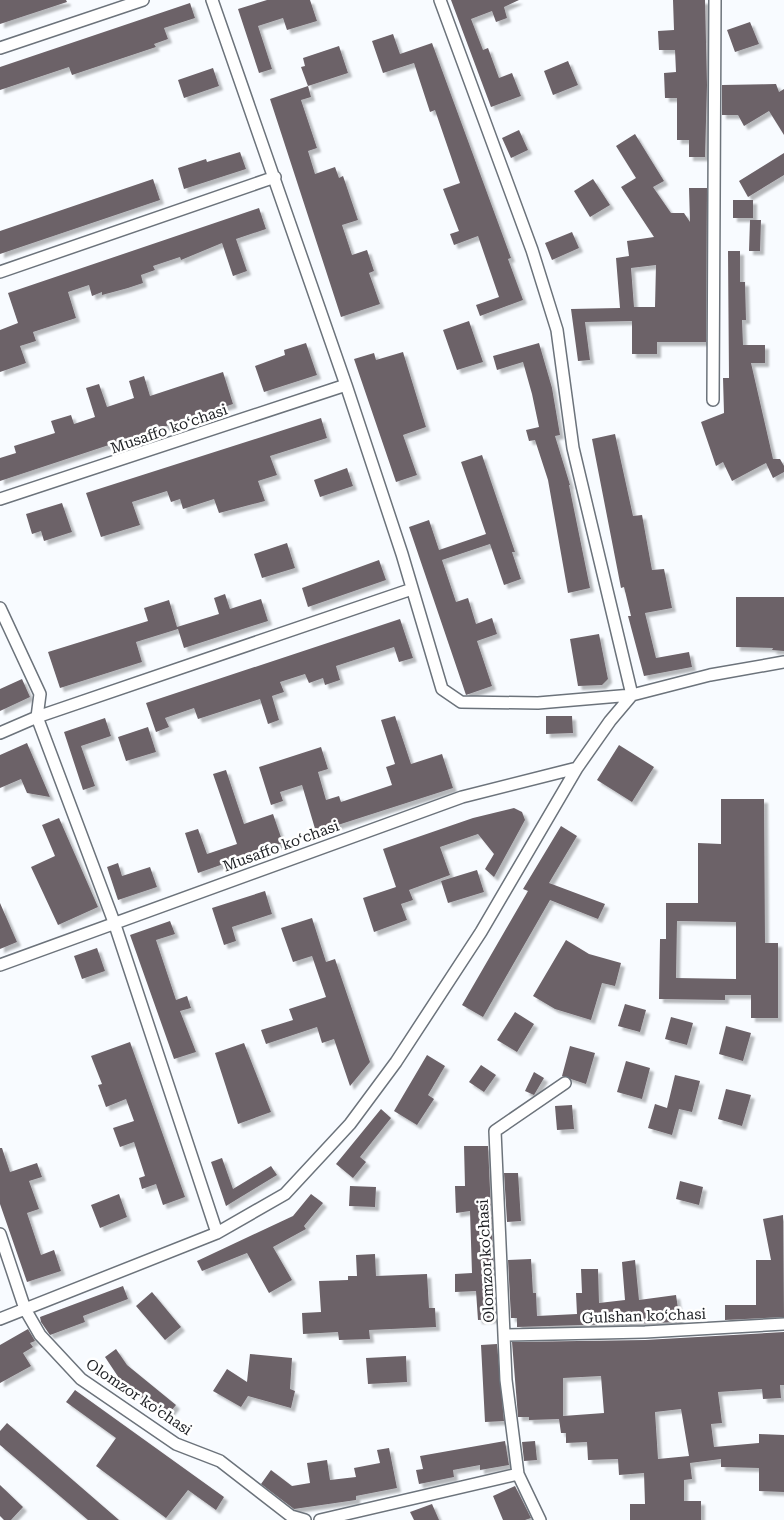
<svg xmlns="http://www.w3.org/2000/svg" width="784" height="1520" font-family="'Roboto Serif',serif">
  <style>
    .building { fill: #6c6268; fill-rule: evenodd; filter: url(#shadow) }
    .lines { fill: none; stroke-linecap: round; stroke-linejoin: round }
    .street-casing { stroke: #6c737b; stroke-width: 14 }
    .street { stroke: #fff; stroke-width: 11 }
    .labels { text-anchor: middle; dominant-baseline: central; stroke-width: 5; stroke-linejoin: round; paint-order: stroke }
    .street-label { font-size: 15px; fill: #1e2024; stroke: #fff }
  </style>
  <defs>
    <filter id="shadow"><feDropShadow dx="4" dy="4" stdDeviation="1" flood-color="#0004"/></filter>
  </defs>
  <rect width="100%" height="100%" fill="#f8fbff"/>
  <path class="building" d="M0 0H66L67 2 0 24Z
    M267 0H310L317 21 287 30 283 18 258 26 272 69 259 73 238 9Z
    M451 0H519L504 7 507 18 496 22 492 11 471 19 483 50 488 48 499 78 512 73 521 96 491 107Z
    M673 0H705L707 85 705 157H689V140H677V98H665L664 73 676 72 675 50H659L658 31 674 30Z
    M190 3 195 18 164 28 168 39 154 44 156 47 72 75 69 67 0 90V67Z
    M750 22 759 44 735 52 727 30Z
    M393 34 400 54 432 43 511 258 508 259 523 300 480 316 476 305 499 297 478 236 454 245 450 234 459 231 443 189 460 183 435 110 430 112 414 63 383 73 372 41Z
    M339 46 348 73 308 86 301 67 305 66 303 58Z
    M568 61 578 85 553 95 544 71Z
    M213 68 219 86 184 98 178 80Z
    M776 84 779 92 784 89V135L769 111 744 126 738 115H722V85Z
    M308 86 311 97 301 100 317 148 308 151 315 174 335 167 339 178 343 176 358 220 342 225 352 255 367 250 374 271 369 273 380 304 341 317 270 99Z
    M519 130 528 150 511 158 502 138Z
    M635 134 664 181 653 187 671 213H684L690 222 689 188H707L706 342H657V354H632V321L585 322 590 360 578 361 571 309 620 308 616 258 629 256 627 241 654 237 621 187 636 178 616 146ZM656 265 655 307H634L631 268Z
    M240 152 246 169 184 189 178 168 206 159 207 162Z
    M784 153V175L748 197 739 181Z
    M153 179 160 200 0 254V231Z
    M593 179 610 205 590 217 574 191Z
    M733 200H753V218H733Z
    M259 208 266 229 236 239 247 271 233 276 222 243 181 260 180 257 153 266 155 270 141 275 143 283 128 288 102 295V292L92 296 89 285 68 292 76 318 33 332 36 341 20 346 26 363 0 372V330L18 323 8 293Z
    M750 220H761L760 251H749Z
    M572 232 579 248 552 260 545 243Z
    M728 251H740V282H745L746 320H742L743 345H765V363H751L773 459H780L784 466V472L773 478 766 463 732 481 723 462 716 466 701 422 724 413 723 378H729Z
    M469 321 483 362 457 370 443 330Z
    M306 343 317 375 264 392 255 366 285 355 284 350Z
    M539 343 552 388 560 435 555 436 570 485H569L590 588 568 593 548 480 535 440 529 441 526 430 539 427 532 394 523 362 497 370 493 356Z
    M403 352 426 427 403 435 417 475 396 482 354 359 374 353 376 360Z
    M223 372 233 404 0 481V458L16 453 14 446 55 433 51 421 71 415 74 424 95 417 86 388 99 384 107 407 134 398 129 381 144 376 150 396Z
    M321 418 327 438 270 456 277 475 258 481 265 501 219 513 214 499 183 509 180 499 171 502 167 491 132 502 140 525 101 537 86 493Z
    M615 434 633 516 642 515 652 570 664 569 672 608 645 613 656 658 689 652 692 667 644 676 628 616H631L624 587 621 588 592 439Z
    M482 455 515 552H512L521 579 504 585 490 544 442 560 456 602 468 598 476 624 492 618 497 634 477 641 492 686 466 695 409 527 429 520 439 550 486 534 461 462Z
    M347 468 353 486 320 497 314 480Z
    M62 503 72 532 44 541 41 531 32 534 26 514Z
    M287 543 295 568 262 578 254 554Z
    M379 560 386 580 308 607 302 588Z
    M225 594 230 609 261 599 268 621 184 648 178 629 136 642 142 662 60 688 48 652 148 621 144 608 169 600 177 627 219 614 214 598Z
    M736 597H784V651L772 650 773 648 736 647Z
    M400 619 413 658 399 662 394 647 336 666 340 680 325 685 323 678 309 683 305 674 280 682 284 692 272 696 279 720 268 724 260 699 198 719 194 708 165 718 169 727 156 732 146 703Z
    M599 634 608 679 602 685 578 686 570 639Z
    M22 679 30 697 0 711V689Z
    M395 716 411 764 442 754 453 788 316 832 302 785 280 792 283 801 271 805 259 767 321 747 328 769 318 772 326 800 339 796 341 802 392 785 386 767 395 764 381 720Z
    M546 716H572L573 733 546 734Z
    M105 718 111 736 81 746 95 786 83 790 64 732Z
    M148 727 156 752 126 761 118 737Z
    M27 743 50 797 27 793 21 779 0 788V755Z
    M619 745 654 767 632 802 597 780Z
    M226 770 244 824 273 814 283 843 198 873 185 833 198 829 207 854 237 844 213 774Z
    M721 799H764L765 943H778V1018H751V995H725V1000L659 999 660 939H666V903H698V843L721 844ZM677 921 736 922V979L676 978Z
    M514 808 522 812 525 820 494 877 485 869 494 854 478 834 440 847 450 875 409 890 413 900 401 904 407 920 374 932 363 898 396 887 383 849 473 818Z
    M59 818 98 907 58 925 31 867 55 856 42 825Z
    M561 826 577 836 549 883 605 904 598 919 550 900 483 1017 462 1005 528 891 523 889Z
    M118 863 122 876 150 867 157 887 118 900 107 867Z
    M477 870 484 892 448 903 441 881Z
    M265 891 272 914 232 927 236 941 224 945 212 908Z
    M0 903 17 942 0 949Z
    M312 918 326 962 335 959 370 1062 350 1086 334 1039 322 1043 317 1027 266 1044 261 1030 293 1020 289 1009 326 997 312 956 293 962 281 928Z
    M170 921 175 934 156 940 176 1000 187 996 191 1008 180 1011 196 1052 174 1059 130 935Z
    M566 940 589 954 621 963 615 986 602 983 591 1020 555 1009 533 996Z
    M97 948 105 971 82 979 74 956Z
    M625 1004 646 1010 640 1032 618 1026Z
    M515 1012 534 1024 517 1052 497 1040Z
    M671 1017 693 1023 687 1045 665 1039Z
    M726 1026 751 1033 743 1061 719 1054Z
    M130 1042 185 1197 163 1205 156 1184 142 1189 139 1178 145 1176 134 1142 120 1147 113 1128 134 1121 126 1099 106 1107 98 1085 102 1084 91 1056Z
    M244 1043 271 1112 238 1124 215 1053Z
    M570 1046 595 1053 586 1084 562 1076Z
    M427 1055 445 1066 428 1095 434 1099 417 1125 394 1111Z
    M626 1061 650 1068 642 1099 617 1092Z
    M481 1065 496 1075 484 1092 469 1082Z
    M534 1072 544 1078 534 1095 525 1091Z
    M675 1075 700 1081 692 1112 679 1109 672 1135 648 1128 655 1104 667 1108Z
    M726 1089 751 1095 742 1126 718 1119Z
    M572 1105 574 1129 557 1130 555 1106Z
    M381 1109 391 1118 360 1157 366 1162 353 1178 336 1164Z
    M464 1146H488L496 1319 478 1320 476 1291 455 1292V1274L472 1273 470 1211 456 1213 455 1186H465Z
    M0 1148H2L10 1172 37 1163 42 1177 29 1181 39 1209 27 1213 41 1255 54 1250 61 1271 27 1282 0 1204Z
    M222 1158 233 1189 271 1166 277 1175 226 1206 211 1162Z
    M504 1173H518L521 1221 507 1222Z
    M680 1181 703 1187 699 1205 676 1199Z
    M350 1186 376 1187 375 1207 349 1206Z
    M119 1194 127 1217 100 1228 91 1205Z
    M311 1194 323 1203 304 1226 306 1229 273 1247 292 1280 269 1293 247 1253 202 1271 197 1261 293 1216Z
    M783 1215 784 1317 725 1320V1305H756V1260H771L763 1219Z
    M375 1254 376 1276 427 1274 429 1308H435L436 1327 369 1330 370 1339 339 1340 338 1332 303 1334 302 1313 321 1312 319 1281 348 1280V1276H357L356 1255Z
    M531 1259 533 1293H536L537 1316 577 1314 576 1293H582L581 1269H598L599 1303 625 1300 622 1262 635 1260 639 1300 676 1295 680 1322 517 1327V1318H511L508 1260Z
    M123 1286 128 1299 83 1316 85 1322 50 1335 41 1322 40 1317Z
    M152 1292 181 1327 165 1340 136 1306Z
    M28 1329 35 1341 30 1343 33 1347 23 1353 31 1366 0 1383V1345Z
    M784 1332V1385H780L781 1398 763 1399 762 1389 718 1392 722 1423 711 1424 714 1447 759 1443V1434L784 1435V1492L759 1491V1468L721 1467V1459L690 1463 692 1479 684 1480V1501H701V1520H630V1504H645L644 1473 619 1475 618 1459 588 1460 587 1442 566 1443V1433H561L559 1419 529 1420V1417H518L512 1342 645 1340ZM601 1376 604 1413 563 1416V1378ZM681 1409 689 1456 658 1459 655 1412Z
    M497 1344 504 1421 485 1422 481 1345Z
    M116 1349 127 1365 176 1405 166 1417 121 1381 105 1357Z
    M250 1354 292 1358 290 1389 295 1391 291 1408 248 1396 241 1407 213 1391 227 1369 247 1382Z
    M406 1356 407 1382 368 1384 366 1358Z
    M75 1390 224 1497 216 1510 188 1490 166 1518 96 1466 116 1438 66 1402Z
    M7 1423 119 1520H88L0 1445V1431Z
    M505 1441 509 1465 480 1470V1465L453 1470 454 1477 419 1484 416 1470 423 1469 420 1456Z
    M535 1441 537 1460 524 1461 522 1442Z
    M389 1448 397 1488 356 1496V1500L294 1509 261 1484 271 1470 292 1486 310 1483 307 1463 327 1460 330 1480 356 1477 354 1468 380 1463 377 1450Z
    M0 1485 23 1507 11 1520H4L0 1516Z
    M515 1486 531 1518 525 1520H503L493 1496Z
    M432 1504 439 1520H414L410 1512Z"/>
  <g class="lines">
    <defs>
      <path id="street" d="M212 0 346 385 402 554 442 689 461 702 538 703 632 695 573 448 557 330 532 250 440 0
        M0 48 143 0
        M0 272 275 177
        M713 400 715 0
        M0 499 346 385
        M0 608 40 694 37 717 114 922 217 1233
        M0 733 37 717 412 589
        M0 965 462 797 577 768
        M0 1234 25 1309 40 1335 81 1379 176 1444 220 1461 291 1516 305 1520
        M0 1319 217 1233 285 1194 350 1124 396 1062 481 932 577 768 610 721 632 695 710 675 784 662
        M505 1335 645 1332 784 1324
        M320 1520 518 1474
        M540 1520 518 1474 506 1380 495 1131 565 1083"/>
    </defs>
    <use href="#street" class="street-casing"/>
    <use href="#street" class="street"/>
  </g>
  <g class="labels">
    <g class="street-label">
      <text transform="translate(169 429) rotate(-19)">Musaffo koʻchasi</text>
      <text transform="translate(281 846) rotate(-20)">Musaffo koʻchasi</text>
      <text transform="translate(486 1261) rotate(-93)">Olomzor ko'chasi</text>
      <text transform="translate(644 1316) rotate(-2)">Gulshan koʻchasi</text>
      <text transform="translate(139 1397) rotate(34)">Olomzor ko'chasi</text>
    </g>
  </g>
</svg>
